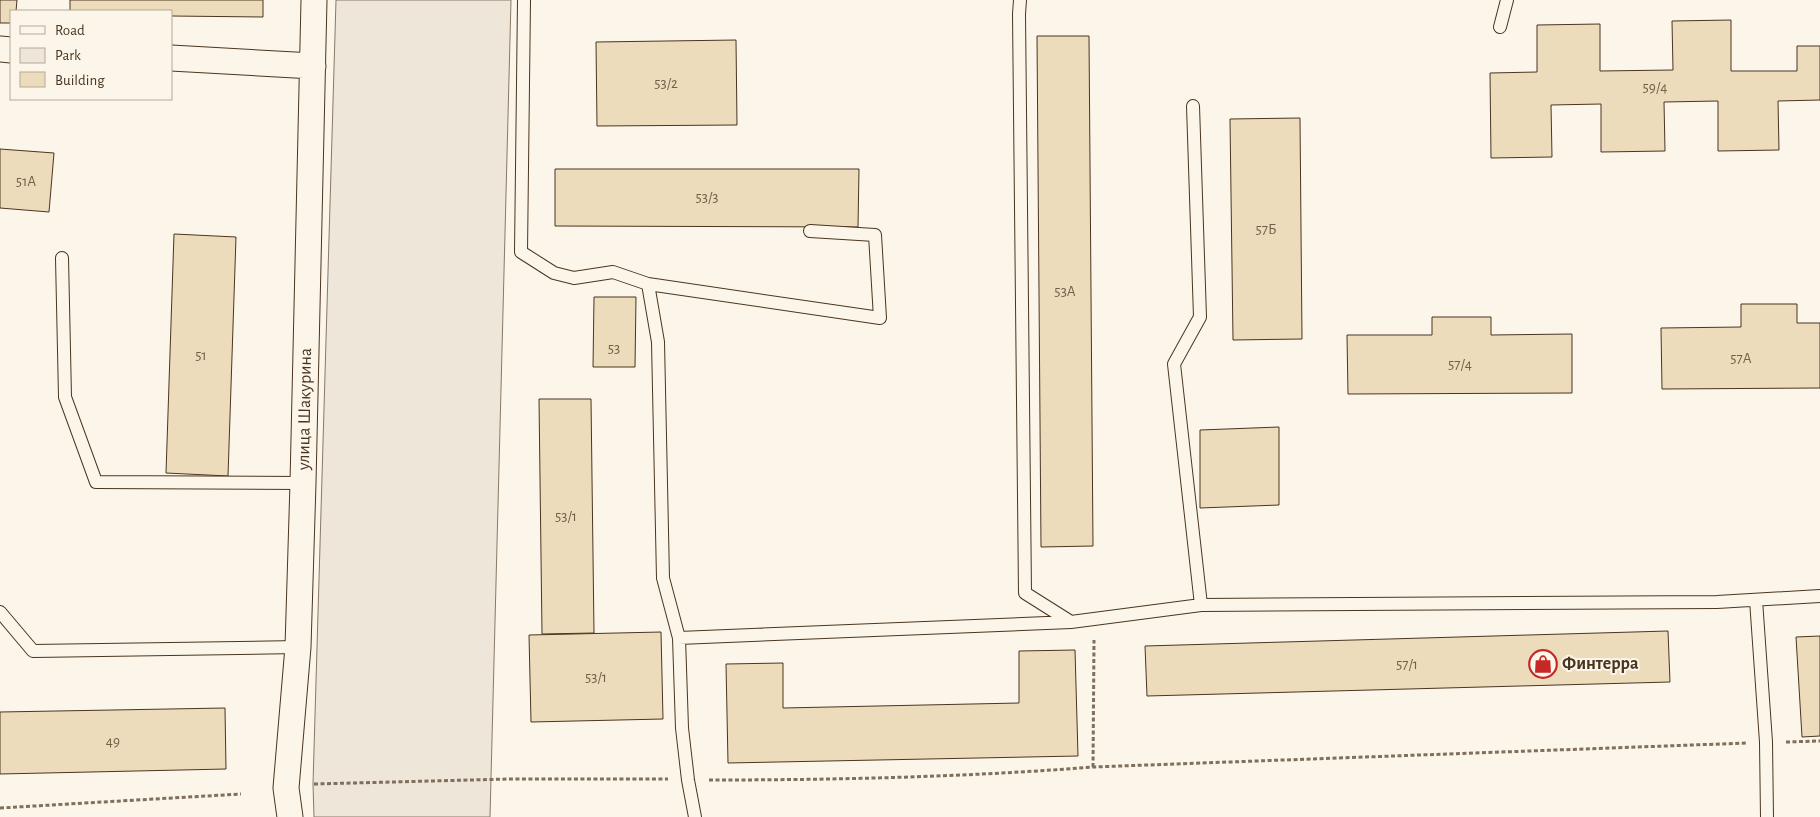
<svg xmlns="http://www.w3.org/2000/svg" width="1820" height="817" font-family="'Alegreya Sans',sans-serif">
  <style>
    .green { fill: #ede6d9; stroke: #887966 }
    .building { fill: #ecdcbc; stroke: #4a3520 }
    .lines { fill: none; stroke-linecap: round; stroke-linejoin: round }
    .lane-casing { stroke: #4a3520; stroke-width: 14 }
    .street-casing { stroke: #4a3520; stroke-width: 27 }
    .path { stroke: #7f6f5c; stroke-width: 3; stroke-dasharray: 4 2.5; stroke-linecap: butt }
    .lane { stroke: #fbf6e9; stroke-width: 12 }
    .street { stroke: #fbf6e9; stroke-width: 25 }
    .labels { text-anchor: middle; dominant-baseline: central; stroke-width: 4; stroke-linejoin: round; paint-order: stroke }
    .number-label { font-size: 15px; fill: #725f47 }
    .street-label { font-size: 18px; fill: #4a3520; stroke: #fbf6e9 }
    .poi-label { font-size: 18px; font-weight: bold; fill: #4a3520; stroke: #fbf6e9; text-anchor: start }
  </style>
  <rect width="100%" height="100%" fill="#fbf6e9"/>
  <path class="green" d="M336 0H511L490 817H314L313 784Z"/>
  <path class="building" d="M0 0H17L16 11H11V23H0Z
    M70 0H263V17L171 16V11H70Z
    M1731 20V71H1797V46H1820V100L1778 101 1779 150 1718 151V101L1664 102 1665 151 1601 152V104L1551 105 1552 157 1491 158 1490 73 1537 72V25L1600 24V71L1673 70 1672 21Z
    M1037 36H1089L1093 546 1041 547Z
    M736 40 737 125 597 126 596 42Z
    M1300 118 1302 339 1233 340 1230 119Z
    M0 149 54 153 49 212 0 208Z
    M555 169H859L858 227 555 226Z
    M174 234 236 237 228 476 166 473Z
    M594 297H636L635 367H593Z
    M1741 304H1797V323H1820V388L1662 389 1661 328 1741 327Z
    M1432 317H1491V335L1572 334V393L1348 394 1347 335H1432Z
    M539 399H591L594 633 542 634Z
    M1279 427V505L1200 508V430Z
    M1668 631 1670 682 1147 696 1145 646Z
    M661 632 663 719 531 722 529 635Z
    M1820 636V736L1802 737 1796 637Z
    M1075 650 1078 756 728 763 726 664 783 663V708L1019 703V651Z
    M225 708 226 769 0 774V712Z"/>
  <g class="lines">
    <defs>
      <path id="lane" d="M524 0 521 252 554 273 574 278 613 272 648 284 658 342 663 578 679 638 682 728 688 780 695 817
        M1020 0 1019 14 1025 593 1071 622 1201 605 1174 364 1200 317 1193 106
        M1500 27 1507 0
        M62 258 65 397 96 482 303 483
        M648 284 880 318 875 235 810 231
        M1756 600 1766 742 1767 817
        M1201 605 1717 602 1820 596
        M0 612 33 651 298 647
        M679 638 1071 622"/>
      <path id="street" d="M0 49 11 50
        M171 58 313 66
        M290 817 286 788 298 647 303 483 314 0"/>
    </defs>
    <use href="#lane" class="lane-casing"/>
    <use href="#street" class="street-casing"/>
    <path class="path" d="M1786 742 1820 741
      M1093 767 1094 640
      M709 780C837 780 966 777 1093 767L1747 743
      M314 784 509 779H668
      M0 808 241 794"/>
    <use href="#lane" class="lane"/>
    <use href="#street" class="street"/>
  </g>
  <defs>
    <symbol id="shop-ring" viewBox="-11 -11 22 22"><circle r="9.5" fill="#fbf6e9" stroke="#c62828" stroke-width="1.5"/><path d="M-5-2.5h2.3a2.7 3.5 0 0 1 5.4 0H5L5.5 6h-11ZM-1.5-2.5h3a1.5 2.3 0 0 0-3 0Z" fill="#c62828"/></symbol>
  </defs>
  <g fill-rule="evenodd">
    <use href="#shop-ring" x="1527" y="648" width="32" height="32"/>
  </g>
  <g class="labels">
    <g class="number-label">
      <text x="666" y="83">53/2</text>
      <text x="1655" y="87">59/4</text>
      <text x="26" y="181">51А</text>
      <text x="707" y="197">53/3</text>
      <text x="1266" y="229">57Б</text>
      <text x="1065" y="291">53А</text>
      <text x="614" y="348">53</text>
      <text x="201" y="355">51</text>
      <text x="1741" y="358">57А</text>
      <text x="1460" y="364">57/4</text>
      <text x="566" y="516">53/1</text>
      <text x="1407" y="664">57/1</text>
      <text x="596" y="677">53/1</text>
      <text x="113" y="741">49</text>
    </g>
    <g class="street-label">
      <text transform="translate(305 409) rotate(-89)">улица Шакурина</text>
    </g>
    <g class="poi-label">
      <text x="1562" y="664">Финтерра</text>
    </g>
  </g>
  <rect x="10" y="10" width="162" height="90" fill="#fbf6e9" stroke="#b4a999"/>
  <rect x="20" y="26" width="25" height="8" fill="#fbf6e9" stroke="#b4a999"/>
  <text x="55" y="35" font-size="15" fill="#4a3520">Road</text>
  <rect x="20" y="48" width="25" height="15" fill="#ede6d9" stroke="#b4a999"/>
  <text x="55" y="60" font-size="15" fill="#4a3520">Park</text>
  <rect x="20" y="72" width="25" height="15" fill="#ecdcbc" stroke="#b4a999"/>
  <text x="55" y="85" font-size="15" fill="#4a3520">Building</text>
</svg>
